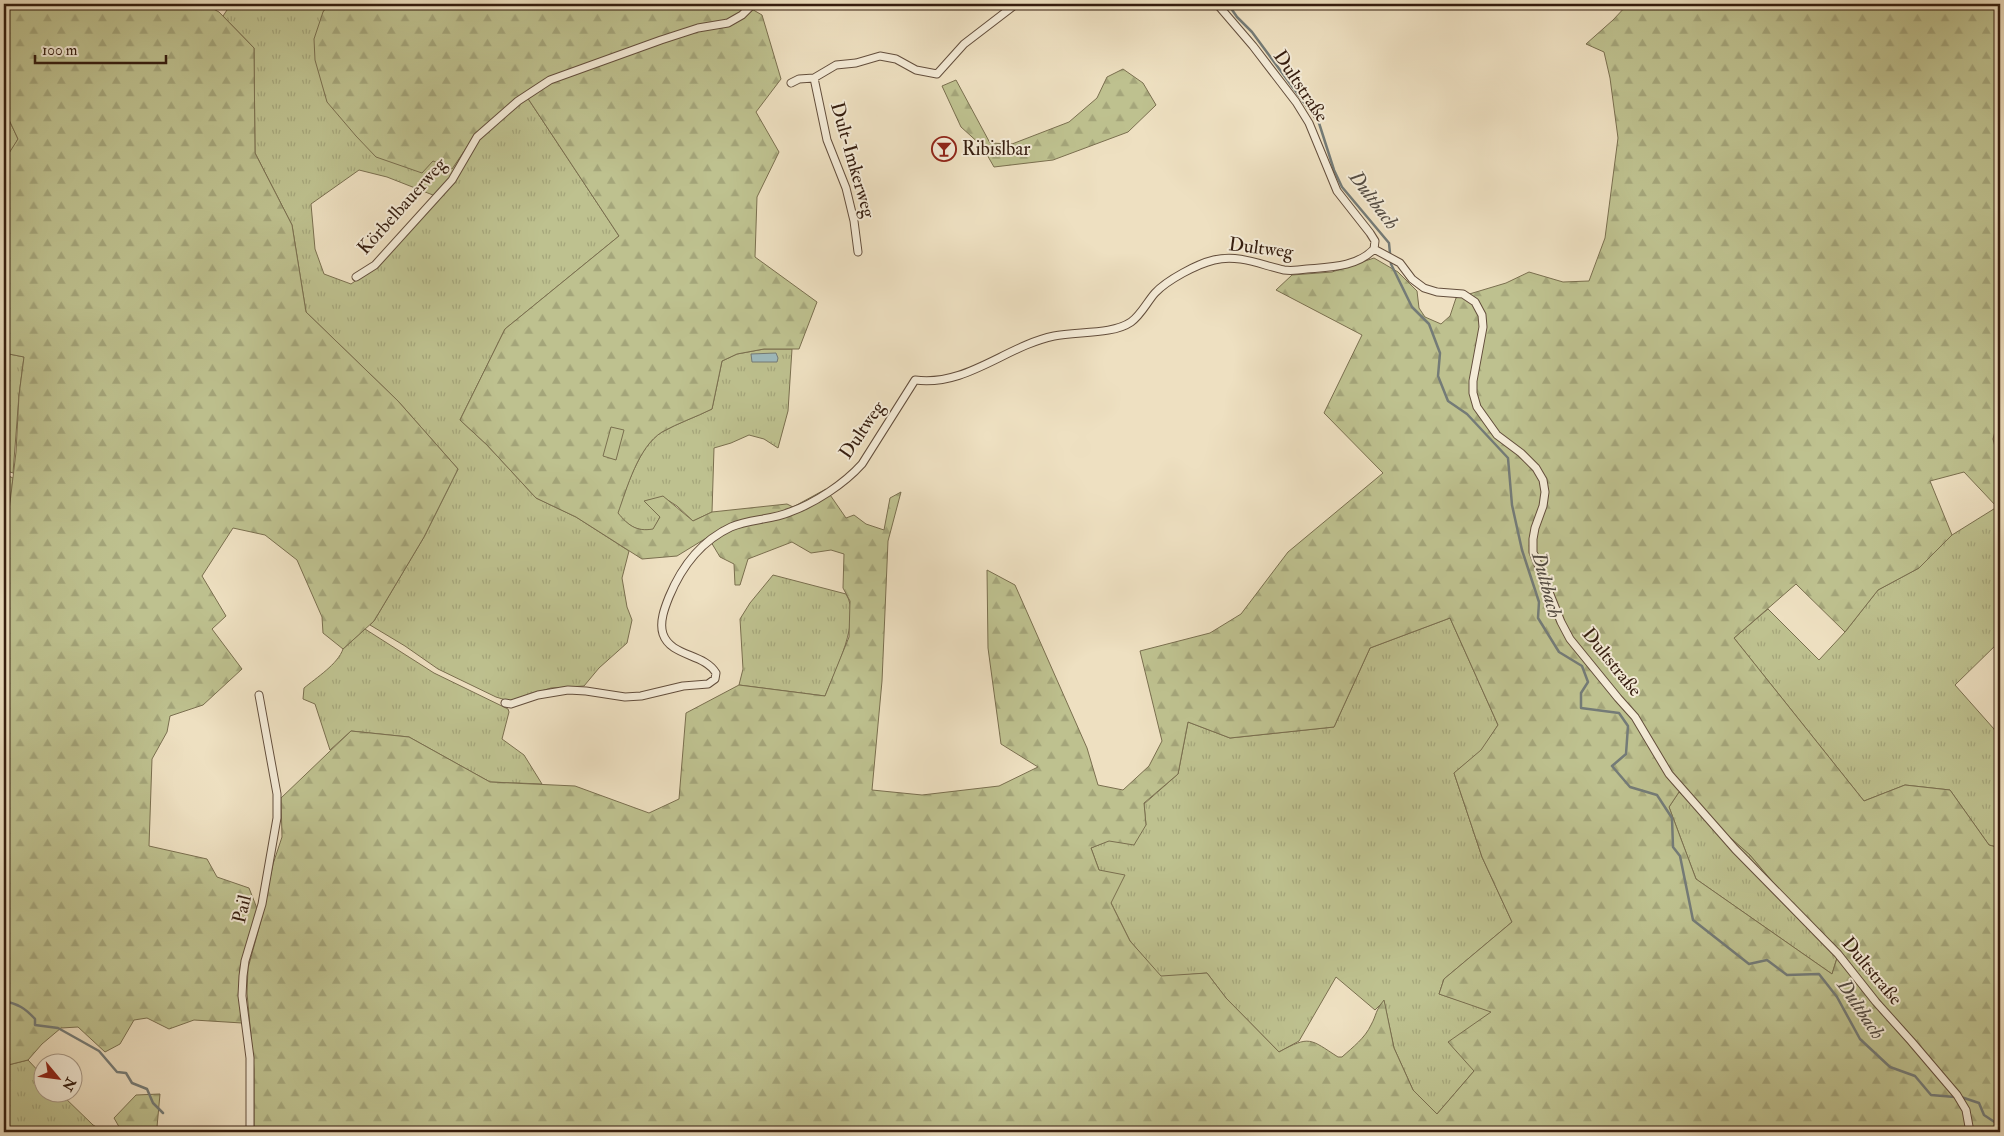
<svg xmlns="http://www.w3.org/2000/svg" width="2004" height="1136" font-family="'IM FELL Double Pica',serif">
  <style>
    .grass { fill: url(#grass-tufts); stroke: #7a6f4f; fill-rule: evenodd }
    .forest { fill: url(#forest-firs); stroke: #7a6f4f; fill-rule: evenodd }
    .park { fill: #bec18f; stroke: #7a6f4f }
    .water { fill: #9ebabd; stroke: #747b77 }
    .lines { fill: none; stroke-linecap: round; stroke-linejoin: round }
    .stream { stroke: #747b77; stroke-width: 2.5 }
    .minor-casing { stroke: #634e3c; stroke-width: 9 }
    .minor { stroke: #f4ebd7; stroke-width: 7 }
    .labels { text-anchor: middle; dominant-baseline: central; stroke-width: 4; stroke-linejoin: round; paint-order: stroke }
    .street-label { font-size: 19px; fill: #351d0f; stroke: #f4ebd7 }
    .poi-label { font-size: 19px; fill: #351d0f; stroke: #f4ebd7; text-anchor: start }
    .water-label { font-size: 20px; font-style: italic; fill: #544c43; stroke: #f4ebd7 }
  </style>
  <defs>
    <pattern id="grass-tufts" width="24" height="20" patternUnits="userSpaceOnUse" patternTransform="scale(1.25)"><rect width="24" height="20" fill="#bec18f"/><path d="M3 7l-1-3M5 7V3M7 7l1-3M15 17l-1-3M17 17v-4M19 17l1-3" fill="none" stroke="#a4a57a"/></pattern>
    <pattern id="forest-firs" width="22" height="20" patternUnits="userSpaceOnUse" patternTransform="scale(1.25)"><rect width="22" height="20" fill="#bec18f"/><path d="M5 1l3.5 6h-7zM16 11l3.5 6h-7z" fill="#a4a57a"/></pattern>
  </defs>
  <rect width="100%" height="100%" fill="#eee0c1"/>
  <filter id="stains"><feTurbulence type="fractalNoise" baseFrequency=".004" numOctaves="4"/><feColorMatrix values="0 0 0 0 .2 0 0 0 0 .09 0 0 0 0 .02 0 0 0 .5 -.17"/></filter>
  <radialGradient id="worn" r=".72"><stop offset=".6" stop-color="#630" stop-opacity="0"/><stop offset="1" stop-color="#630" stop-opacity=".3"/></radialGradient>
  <path class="grass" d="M231 4H329L323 12 433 161 475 135 525 94 619 236 505 329 460 420 487 445 536 498 576 517 629 551 622 578 627 607 632 620 627 643 599 668 584 686 551 688 509 701 496 697 438 669 405 646 370 625 374 621 424 537 458 469 398 401 306 312 292 225 255 153 254 48 223 16ZM359 170 387 177 438 197 378 265 351 284 324 274 315 249 311 204Z
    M4 109 18 139 5 162 4 161Z
    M764 349H792L788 411 778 448 764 439 749 435 731 443 714 448 712 512 693 521 677 506 663 497 645 501 660 517 653 530C636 532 628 525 617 513 627 488 638 447 662 432 678 423 696 417 712 409L722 361 737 354Z
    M4 353 24 357 19 395 13 473 4 470Z
    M2000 412V467L1993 439Z
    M4 474 13 478 9 512 4 515Z
    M1997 507 2000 508V641L1955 685 1994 729 2000 744V848L1989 845 1950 790 1905 785 1864 801 1734 638 1768 609 1819 660 1845 632 1878 590 1919 568 1952 535Z
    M773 575 846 594C862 619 835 671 825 696L739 685 743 669 740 619 750 603Z
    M1450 618 1498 725 1482 750 1454 773 1482 857 1512 922 1444 979 1439 994 1492 1011 1474 1071 1437 1114 1413 1090 1394 1048 1384 1001 1375 1010 1336 977 1299 1041 1279 1052 1226 998 1207 973 1161 977 1130 941 1111 903 1091 848 1146 825 1144 804 1178 774 1188 722 1230 738 1334 727 1370 648Z
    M365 629 434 673 508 709 509 712 502 739 524 755 542 784 490 782 409 737 351 731 330 750 315 704 303 699 304 688C316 678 338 664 343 649Z
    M1679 792 1750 855 1837 958 1832 974 1696 879 1669 807Z
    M28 1060 42 1075V1094H61L93 1125 105 1132H4V1066Z"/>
  <path class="forest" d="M4 4H204L219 12 254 48 255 153 292 225 306 312 398 401 458 469 424 537 374 621 343 649 323 633 322 617 297 560 265 535 233 528 202 576 226 616 212 629 242 669 203 705 170 716 167 732 152 759 149 846 207 859 217 877 249 888 258 911 240 968 242 1023 194 1020 169 1029 147 1018 134 1020 120 1044 105 1052 78 1027 61 1028 42 1044 28 1060 4 1066V515L9 511 16 452 19 395 24 357 4 353V161L18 139 4 109Z
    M329 4H743L762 15 781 79 756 112 779 152 757 197 755 257 817 302 799 349H764L737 354 722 361 712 409C696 417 678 423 662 432 638 447 627 488 618 513 628 525 636 532 653 529L660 517 644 501 663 496 693 521 712 512 787 504 793 507 826 489 846 518 854 515 866 524 884 530 890 498 901 492 888 541 882 681 872 790 922 795 999 786 1038 767 1001 744 988 648 987 570 1015 585 1087 748 1098 785 1123 790 1149 766 1162 741 1140 651 1210 633 1241 614 1288 552 1383 473 1324 413 1362 335 1276 290 1292 275 1332 272 1374 258 1398 272 1417 291 1419 308 1425 317 1441 324 1450 316 1456 298 1506 283 1529 272 1563 282 1589 281 1605 238 1618 138 1610 78 1604 52 1586 44 1613 20 1628 4H1995L2000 7V412L1993 439 2000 467V508L1997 507 1964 472 1930 481 1952 535 1919 568 1878 590 1845 632 1796 584 1734 638 1864 801 1905 785 1950 790 1989 845 2000 848V1132H254V1069L247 993 248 968 262 917 273 864 282 837 281 798 351 731 409 737 490 782 575 786 649 813 679 799 686 713 739 685 825 696 849 637 850 601 843 588 844 554 831 550 811 553 792 542 748 559 740 585H735L734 564 720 557 708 537 677 556 642 559 576 517 536 498 487 445 460 420 505 329 619 236 525 94 475 135 452 169 433 161 422 173 376 157 356 136 327 102 315 60 314 39 323 12ZM1450 618 1498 725 1481 750 1454 773 1482 857 1512 922 1444 979 1439 994 1491 1012 1448 1042 1474 1071 1437 1114 1413 1090 1394 1048 1384 1000C1375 1011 1377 1014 1371 1025 1365 1038 1353 1047 1342 1057H1338C1310 1039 1310 1035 1279 1052L1226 998 1207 973 1161 976 1130 941 1111 903 1125 875 1099 870 1091 848 1109 841 1134 845 1146 825 1144 803 1178 774 1188 722 1230 738 1334 727 1370 648ZM1679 792 1750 855 1837 958 1832 974 1696 879 1669 807Z
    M1123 69 1143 83 1156 105 1128 132 1053 160 994 167 982 146 961 127 942 86 956 80 990 143 1012 144 1069 122 1097 98 1107 77Z
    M160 1094 157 1127 137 1132H122L114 1118 136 1095Z"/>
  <path class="park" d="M611 427 624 430 616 460 603 456Z"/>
  <path class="water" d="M776 353 778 358 777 362H752L751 354Z"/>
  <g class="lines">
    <path class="stream" d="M1228 4 1237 17 1252 32 1319 123 1334 170 1342 187 1389 243 1391 264 1412 307 1429 324 1440 353 1438 376 1448 401 1467 414 1508 458 1512 505 1522 550 1539 602 1538 618 1559 652 1582 666 1588 682 1581 693V708L1619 713 1628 726 1626 754 1612 766 1630 787 1657 795 1672 818 1673 847 1680 856 1693 920 1749 964 1767 960 1787 975 1819 974 1837 997 1860 1039 1890 1067 1915 1076 1931 1095 1955 1097
      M4 1001C18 1004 25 1008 35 1019V1025L58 1028 99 1051 117 1072 126 1073 132 1083 147 1089 153 1103 163 1113
      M1961 1097 1979 1103 1984 1115 1996 1123 1993 1132"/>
    <defs>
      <path id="minor" d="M1217 4 1253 46 1296 102 1309 123 1337 191 1370 233 1375 241 1374 249
        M814 78 827 140 846 188 854 221 858 252
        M791 83 799 79 814 78 836 65 856 63 880 56 896 59 916 70 937 74 964 44 1016 4
        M1374 249 1400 263 1412 279 1424 288 1437 292 1463 294 1475 302 1482 315 1483 327 1473 381V393L1477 407 1497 435 1521 453 1536 468 1543 480 1545 492 1543 506 1535 528 1533 539V552L1561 622 1570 639 1618 698 1635 717 1669 774 1735 849 1838 954 1876 1002 1911 1041 1957 1095 1966 1110 1970 1132
        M356 277 375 265 452 180 477 137 518 101 550 80 661 40 698 28 728 23 742 15 753 4
        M505 703 511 704 538 695 568 690 586 691 625 697 641 696 683 686 708 684 715 679 716 673C704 653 671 657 663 634 659 622 665 607 669 597 681 568 701 541 731 527 749 519 771 520 790 512 815 503 844 484 862 464L915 380C966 387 1006 346 1054 336 1076 331 1112 335 1131 322 1141 315 1147 302 1155 293 1167 280 1197 264 1214 260 1239 254 1261 265 1284 270 1291 271 1300 270 1307 269 1330 267 1357 267 1374 249
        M250 1132V1058L242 996 243 976 245 961 262 904 277 818V794L259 695"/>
    </defs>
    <use href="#minor" class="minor-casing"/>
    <use href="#minor" class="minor"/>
  </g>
  <defs>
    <symbol id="bar-ring" viewBox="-11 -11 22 22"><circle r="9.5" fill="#f4ebd7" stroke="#8f2418" stroke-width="1.5"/><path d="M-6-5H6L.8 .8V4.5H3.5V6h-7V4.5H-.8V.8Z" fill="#8f2418"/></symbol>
  </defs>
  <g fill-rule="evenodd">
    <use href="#bar-ring" x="930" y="135" width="28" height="28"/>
  </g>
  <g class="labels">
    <g class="street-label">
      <text transform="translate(1301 86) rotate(56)">Dultstraße</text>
      <text transform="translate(853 160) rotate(74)">Dult-Imkerweg</text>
      <text transform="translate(402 206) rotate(-48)">Körbelbauerweg</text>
      <text transform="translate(1261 248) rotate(7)">Dultweg</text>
      <text transform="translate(862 430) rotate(-56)">Dultweg</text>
      <text transform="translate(1612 662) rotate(51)">Dultstraße</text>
      <text transform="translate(242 909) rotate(-76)">Pail</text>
      <text transform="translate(1872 971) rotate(50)">Dultstraße</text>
    </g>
    <g class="poi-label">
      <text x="962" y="149">Ribislbar</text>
    </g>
    <g class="water-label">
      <text transform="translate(1374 200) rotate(53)">Dultbach</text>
      <text transform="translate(1547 585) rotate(75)">Dultbach</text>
      <text transform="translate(1861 1009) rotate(56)">Dultbach</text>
    </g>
  </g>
  <rect width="2004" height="1136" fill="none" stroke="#eee0c1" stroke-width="20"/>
  <rect x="5" y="5" width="1994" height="1126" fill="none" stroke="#351d0f" stroke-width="2.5"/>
  <rect x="10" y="10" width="1984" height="1116" fill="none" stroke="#351d0f"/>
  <g transform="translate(58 1078) rotate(119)"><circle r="24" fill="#f4ebd7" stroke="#a89987"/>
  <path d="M0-4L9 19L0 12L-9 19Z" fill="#8f2418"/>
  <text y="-8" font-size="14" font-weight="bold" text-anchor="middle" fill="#351d0f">N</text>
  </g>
  <path d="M35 55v8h131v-8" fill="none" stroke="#351d0f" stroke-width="2.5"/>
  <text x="42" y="55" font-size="15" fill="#351d0f" stroke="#f4ebd7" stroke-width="4" paint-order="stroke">100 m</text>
  <rect width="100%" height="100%" filter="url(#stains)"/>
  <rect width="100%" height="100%" fill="url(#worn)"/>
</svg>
